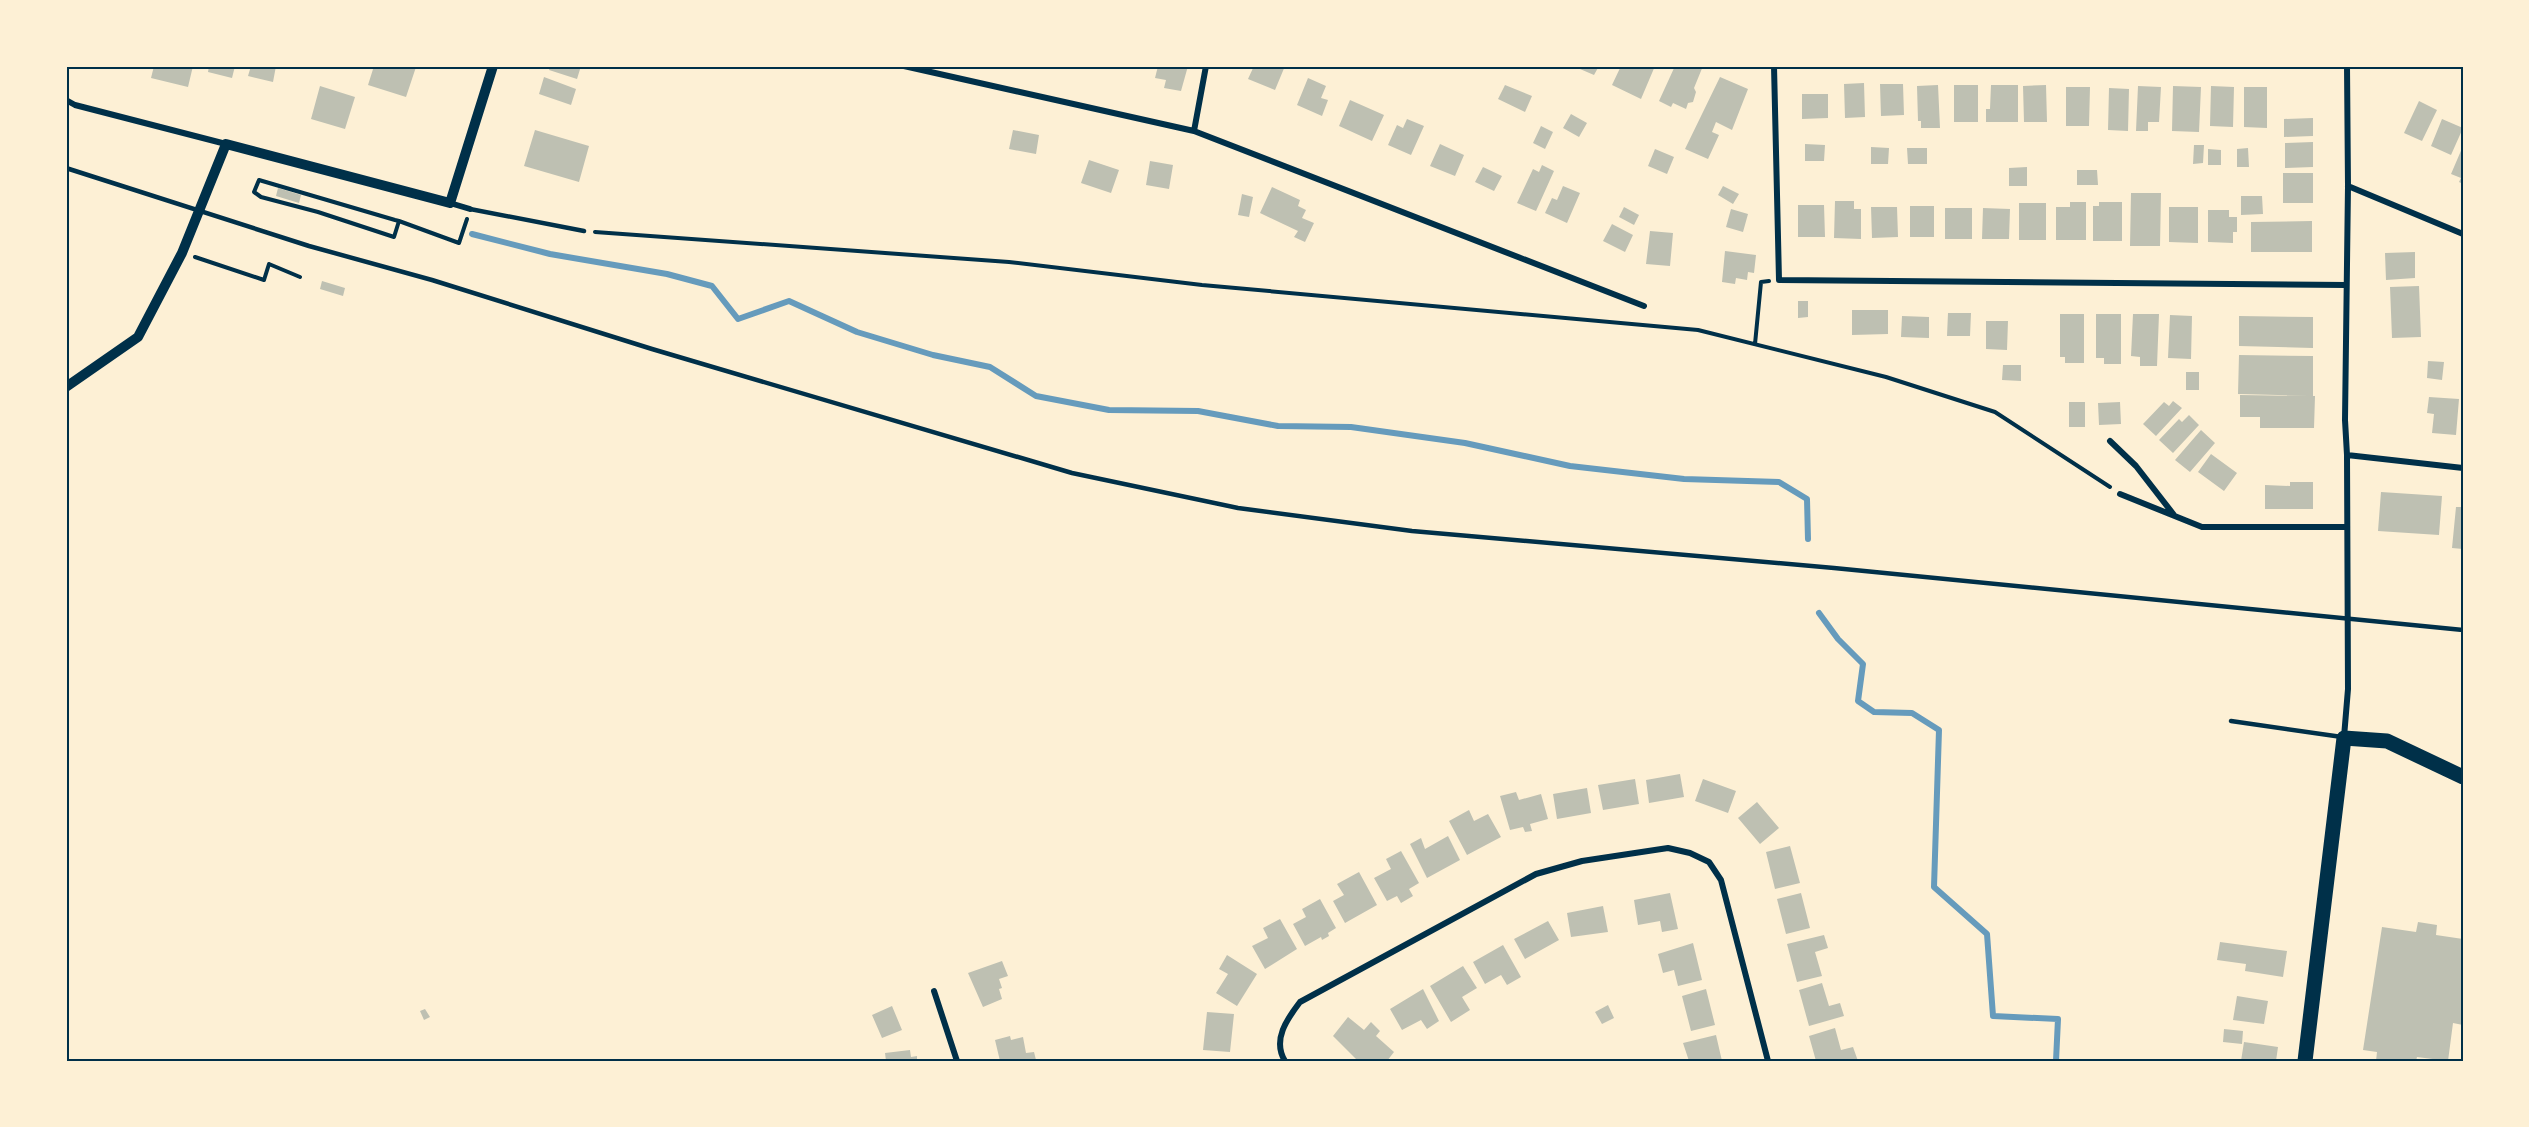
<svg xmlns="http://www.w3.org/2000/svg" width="2529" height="1127" font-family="Overpass,sans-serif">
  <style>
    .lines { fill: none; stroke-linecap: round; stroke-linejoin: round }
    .stream { stroke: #669bbc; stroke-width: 6 }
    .building { fill: #bec0b2 }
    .path { stroke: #003049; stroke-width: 4 }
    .service { stroke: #003049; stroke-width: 4.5 }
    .minor { stroke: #003049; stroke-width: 6 }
    .tertiary { stroke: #003049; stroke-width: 10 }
    .primary { stroke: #003049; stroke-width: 15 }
    .neatline { fill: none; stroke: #003049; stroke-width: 2 }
  </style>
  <rect width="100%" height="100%" fill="#fdf0d5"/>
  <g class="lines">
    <path class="stream" d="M472 234 550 254 667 274 712 286 738 319 789 301 857 332 933 355 990 367 1036 396 1109 410 1198 411 1278 426 1351 427 1465 443 1570 466 1684 479 1779 482 1807 499 1808 539
      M1819 613 1838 639 1863 664 1858 701 1874 712 1912 713 1939 730 1934 887 1987 934 1993 1016 2058 1019 2056 1061"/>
  </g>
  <path class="building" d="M154 66H193L188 87 151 78Z
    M209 66H235L232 78 208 72Z
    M251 66H276L273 82 248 76Z
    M374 66 416 67 406 97 368 85Z
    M550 66H581L577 79 549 70Z
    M1158 66H1188L1181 91 1164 88 1166 80 1155 78Z
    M1254 66H1285L1275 90 1248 79Z
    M1573 66H1599L1594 75Z
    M1621 66H1655L1641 99 1612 85Z
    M1675 66H1703L1694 88 1696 92 1693 102 1688 103 1686 109 1673 103 1671 107 1659 101Z
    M544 77 576 89 571 105 539 94Z
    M1720 77 1748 89 1732 130 1716 122 1712 132 1719 135 1708 159 1685 149Z
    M1308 78 1326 86 1321 98 1328 100 1322 116 1297 105Z
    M1864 83 1865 117 1845 118 1844 84Z
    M1880 84H1903L1904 115 1881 116Z
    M1505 85 1532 96 1525 112 1498 99Z
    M1938 85 1940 128H1921V121H1918L1917 86Z
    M1954 85H1978V122H1954Z
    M1991 85H2018V122H1986V109H1990Z
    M2046 85 2047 122H2024L2023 86Z
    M320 86 355 97 345 129 311 119Z
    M2138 86 2161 87 2159 122H2148V131H2136Z
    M2173 86 2201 87 2199 132 2172 131Z
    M2211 86 2234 87 2233 127 2210 126Z
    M2066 87H2090L2089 126H2066Z
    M2244 87H2267V128L2244 127Z
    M2109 88 2129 89 2128 131 2108 130Z
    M1802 94H1828V118L1802 119Z
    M1350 100 1384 115 1372 141 1339 126Z
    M2419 101 2437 110 2422 141 2404 133Z
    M1571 114 1587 123 1579 137 1563 128Z
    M2313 118V136L2284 137V119Z
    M1407 119 1424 126 1411 155 1388 145 1397 125 1403 128Z
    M2442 119 2463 128 2451 155 2431 146Z
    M1541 126 1553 132 1545 149 1533 143Z
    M535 130 589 146 579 182 524 166Z
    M1013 130 1039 135 1036 154 1009 149Z
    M2313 142V167L2285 168V143Z
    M1440 144 1464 155 1455 176 1430 166Z
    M1805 144 1825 145 1824 161H1805Z
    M2194 145H2204L2203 163 2193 164Z
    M2463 146V184L2459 182 2461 178 2451 174Z
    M1871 147 1889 148 1888 164H1871Z
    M1907 148H1927V164H1908Z
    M2248 148 2249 167H2237V149Z
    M1655 149 1674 157 1667 174 1648 166Z
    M2208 149 2221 150V165H2208Z
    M1089 160 1119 170 1111 193 1081 183Z
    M1150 161 1173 165 1169 189 1146 185Z
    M1542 165 1554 171 1536 211 1517 203 1533 169 1539 172Z
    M1483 167 1502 176 1494 191 1475 182Z
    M2027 167V186H2009V168Z
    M2077 170H2097L2098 185H2077Z
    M2283 173H2313V203H2283Z
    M1563 186 1580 193 1567 223 1545 213 1552 198 1557 200Z
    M1723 186 1739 194 1733 204 1718 195Z
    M1272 187 1300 200 1298 206 1306 210 1302 218 1314 223 1305 242 1294 237 1298 231 1260 213Z
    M278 188 301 195 299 203 276 196Z
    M2131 193H2161L2160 246H2130Z
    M1242 194 1253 197 1249 217 1238 215Z
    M2241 196H2262L2263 214 2241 215Z
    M1835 201H1854V209H1861V239L1834 238Z
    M2070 202H2086V240H2056V207H2070Z
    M2099 202H2122V241H2093V206H2099Z
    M2019 203H2046V240H2019Z
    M1798 205H1824L1825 237H1798Z
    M1910 206H1934V237H1910Z
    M1624 207 1639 215 1634 225 1619 217Z
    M1871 207H1897L1898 237 1872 238Z
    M2169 207H2198V243L2169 242Z
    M1945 208H1972V239H1945Z
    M1983 208 2010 209 2009 239H1982Z
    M1731 209 1748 214 1743 232 1726 227Z
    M2208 210H2229V217H2237V232H2233V243L2208 242Z
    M2312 221V252H2251V222Z
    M1612 224 1633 235 1625 252 1603 241Z
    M1650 231 1673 233 1670 266 1646 264Z
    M1725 251 1756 255 1754 273 1748 272 1747 280 1736 278 1735 284 1722 282Z
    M2415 252V278L2386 280 2385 253Z
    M322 281 345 288 343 296 320 289Z
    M2419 286 2421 337 2392 338 2390 287Z
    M1798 301H1808V317L1798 318Z
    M1852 310H1888V334L1852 335Z
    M1948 313H1971L1970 336H1947Z
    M2060 314H2084V363H2065V357H2060Z
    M2096 314H2121V364H2104V358H2096Z
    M2133 314H2159L2157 366H2140V357L2131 356Z
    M2170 315 2192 316 2191 359 2168 358Z
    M1902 316 1929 317V338L1901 337Z
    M2239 316 2313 317V348L2239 346Z
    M1986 321H2008L2007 350 1986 349Z
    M2239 355 2313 356V396L2238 394Z
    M2428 361 2444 362 2442 380 2427 378Z
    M2003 365H2021V381L2002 380Z
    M2186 372H2199V390H2186Z
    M2240 395 2315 396 2314 428H2260V417H2240Z
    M2429 397 2459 399 2456 435 2432 433 2434 414 2427 413Z
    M2173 401 2182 408 2156 436 2143 424 2164 402 2169 406Z
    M2069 402H2085V427H2069Z
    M2120 402 2121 424 2099 425 2098 403Z
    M2189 415 2199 425 2173 453 2159 440 2179 419 2182 422Z
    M2201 430 2215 443 2190 472 2175 460Z
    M2211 454 2237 473 2224 491 2198 472Z
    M2290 482H2313V509H2265V485L2290 486Z
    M2381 492 2442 496 2439 535 2378 531Z
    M2456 507H2463V549L2452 548Z
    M1680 774 1684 797 1649 803 1646 780Z
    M1635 779 1639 804 1603 810 1598 785Z
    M1703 779 1736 791 1728 813 1695 801Z
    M1587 788 1591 813 1557 819 1553 794Z
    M1516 792 1519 800 1541 794 1548 819 1530 824 1532 831 1525 832 1523 827 1510 830 1500 796Z
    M1757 802 1779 828 1760 844 1738 818Z
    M1469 810 1474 821 1488 814 1501 837 1467 855 1449 821Z
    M1448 836 1460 860 1427 878 1410 844 1421 838 1425 849Z
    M1790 846 1800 883 1775 889 1766 852Z
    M1401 851 1419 883 1409 889 1413 896 1401 903 1397 896 1387 901 1374 878 1391 869 1386 859Z
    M1359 872 1377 905 1345 923 1333 901 1344 895 1337 884Z
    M1670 893 1678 929 1662 932 1660 921 1638 925 1634 900Z
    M1801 893 1810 928 1786 934 1777 899Z
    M1320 899 1336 928 1328 933 1329 936 1322 940 1321 937 1305 946 1293 924 1306 917 1302 909Z
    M1603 906 1608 932 1571 937 1567 913Z
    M1280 919 1297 949 1265 969 1252 946 1268 938 1263 928Z
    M1548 921 1559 940 1525 959 1514 939Z
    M2418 922 2437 925 2436 935 2463 939 2461 980 2463 981V1025L2453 1023 2448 1061 2417 1057 2416 1061H2376L2377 1052 2363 1050 2382 927 2416 932Z
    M1824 935 1828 948 1815 952 1822 976 1797 982 1787 944Z
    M2220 942 2287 951 2283 977 2245 971 2246 964 2217 960Z
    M1693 943 1702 980 1678 986 1674 970 1663 973 1658 954Z
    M1503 945 1521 977 1507 985 1501 975 1485 984 1473 962Z
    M1227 955 1257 974 1237 1006 1216 993 1228 974 1219 969Z
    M1002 961 1008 976 999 979 1002 988 999 989 1002 999 983 1007 968 973Z
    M1463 966 1477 988 1462 997 1470 1010 1451 1022 1430 986Z
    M1822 983 1829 1006 1840 1003 1844 1016 1809 1026 1799 990Z
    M1423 989 1439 1021 1427 1029 1421 1020 1402 1030 1390 1009Z
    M1706 989 1715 1025 1691 1031 1682 996Z
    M2237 996 2268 1001 2264 1024 2233 1020Z
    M1608 1005 1614 1018 1602 1024 1595 1012Z
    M892 1006 902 1030 882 1038 872 1015Z
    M425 1009 430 1017 424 1020 420 1011Z
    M1207 1012 1234 1014 1230 1052 1203 1050Z
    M1348 1017 1364 1030 1371 1022 1380 1031 1376 1036 1394 1052 1387 1061H1358L1333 1036Z
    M1835 1028 1841 1050 1853 1047 1858 1061H1816L1809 1036Z
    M2224 1029 2243 1031 2242 1044 2223 1042Z
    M1716 1035 1722 1061H1697V1059L1689 1061 1683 1043Z
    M1010 1036 1011 1040 1023 1037 1026 1053 1034 1052 1036 1060 1014 1061 1013 1059 1000 1061 995 1040Z
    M2244 1042 2278 1047 2276 1061H2241Z
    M910 1050 911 1057 917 1056V1061H886L885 1053Z"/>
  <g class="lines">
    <path class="path" d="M399 221 394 237 318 212 261 197 254 192 259 180 395 220 399 221 459 243 467 219
      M595 232 1009 262 1202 285 1698 330 1886 377 1995 412 2110 487
      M195 257 264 280 269 264 300 277
      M1755 344 1761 282 1769 281"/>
    <path class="service" d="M66 168 309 246 432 280 652 349 1072 473 1238 508 1412 531 1834 568 2463 630
      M470 209 584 231
      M2231 721 2342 737"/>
    <path class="minor" d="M904 66 1194 131 1644 306
      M1774 66 1779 280 2346 285
      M66 100 75 105 226 144
      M1194 131 1206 66
      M2348 186 2463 234
      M450 203 470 209
      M2110 441 2136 466 2174 515
      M2347 455 2463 468
      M2120 494 2202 527H2347
      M2344 737 2348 689 2347 455 2345 420 2348 186 2347 66
      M934 991 957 1061
      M1285 1061C1272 1040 1287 1019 1300 1002L1536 874 1582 861 1668 848 1690 853 1709 862 1721 880 1768 1061"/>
    <path class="tertiary" d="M66 387 138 337 182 253 226 144 450 203 493 66"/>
    <path class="primary" d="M2305 1061 2344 738 2387 741 2463 777"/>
  </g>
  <rect width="2529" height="1127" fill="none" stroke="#fdf0d5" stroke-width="135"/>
  <rect x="68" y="68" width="2394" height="992" class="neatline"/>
</svg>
